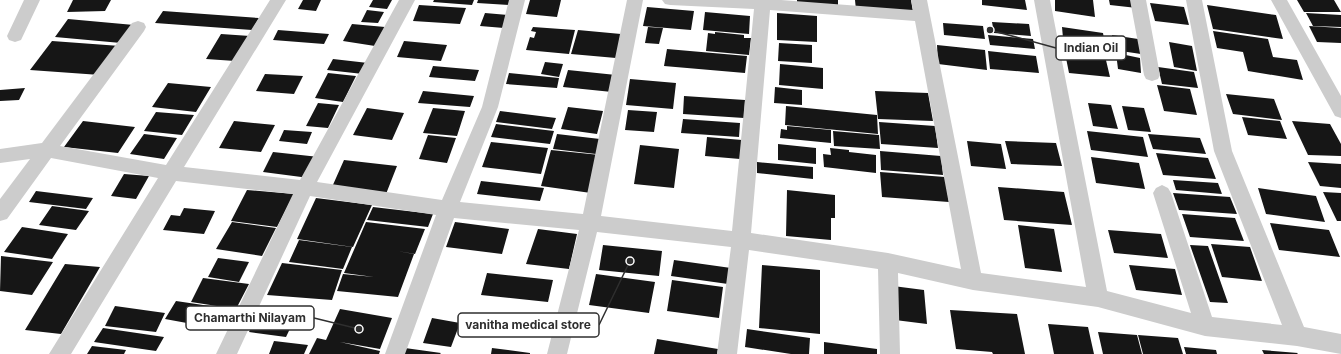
<svg xmlns="http://www.w3.org/2000/svg" width="1341" height="354" font-family="Inter,sans-serif">
  <style>
    .building { fill: #161616 }
    .lines { fill: none; stroke-linecap: round; stroke-linejoin: round }
    .minor { fill: #ccc; fill-rule: evenodd }
    .leader { fill: none; stroke: #2f2f2f; stroke-width: 1.5 }
    .callout-dot { fill: #2f2f2f; stroke: #fff; stroke-width: 1.5 }
    .callout { fill: #fff; stroke: #2f2f2f; stroke-width: 1.5 }
    .callout-label { font-size: 12px; text-anchor: middle; font-weight: bold; fill: #2f2f2f }
  </style>
  <rect width="100%" height="100%" fill="#fff"/>
  <path class="building" d="M73 0H111L105 11 67 12Z
    M303 0H321L316 11 298 9Z
    M373 0H392L387 9 369 7Z
    M434 0H474L472 5 433 2Z
    M478 0H510L509 5 477 3Z
    M530 0H561L557 17 526 14Z
    M797 0H838V6L797 4Z
    M855 0H911L913 12 856 10Z
    M982 0H1025L1027 10 982 5Z
    M1055 0H1093L1095 17 1055 11Z
    M1109 0H1135L1137 8 1110 5Z
    M1297 0H1334L1341 12H1304Z
    M1150 3 1184 7 1189 25 1155 21Z
    M419 5 466 8 460 24 413 21Z
    M1207 5 1276 15 1283 39 1213 29Z
    M647 7 694 11 691 30 643 26Z
    M367 10 384 12 378 23 361 22Z
    M163 11 259 18 252 30 155 23Z
    M705 12 750 16 749 34 703 30Z
    M485 13 508 15 504 28 480 26Z
    M777 13 817 16V42L777 40Z
    M1306 13 1341 15V27L1313 26Z
    M68 19 134 25 121 43 55 37Z
    M992 22 1029 24 1031 36 994 33Z
    M943 23 983 26 985 39 944 35Z
    M352 24 385 27 375 46 343 41Z
    M1309 26 1341 28V43L1317 42Z
    M533 27 575 30 569 54 526 50 530 37 534 38 536 32 531 31Z
    M648 27 663 28 659 44 645 43Z
    M1062 27 1103 33 1105 44 1063 38Z
    M278 30 329 34 324 44 273 40Z
    M578 30 621 34 616 58 571 54Z
    M1213 31 1268 39 1273 57 1297 60 1303 80 1248 71 1243 52 1217 48Z
    M715 32 744 35V38H751L749 55 706 51 708 33 715 34Z
    M221 34 250 36 235 61 206 59Z
    M988 35 1033 39 1035 49 990 45Z
    M1112 35 1138 39 1141 54 1114 50Z
    M52 41 120 46 100 75 30 70Z
    M404 41 447 45 441 61 397 57Z
    M1169 42 1192 46 1197 71 1174 67Z
    M779 43 812 45V63L778 61Z
    M937 45 985 50 987 70 938 64Z
    M667 49 747 56 745 73 664 66Z
    M988 51 1036 56 1039 73 990 69Z
    M1065 53 1105 56 1110 77 1069 73Z
    M1116 53 1140 58 1141 73 1118 69Z
    M333 59 368 63 363 74 327 70Z
    M545 62 563 64 559 77 541 74Z
    M780 64 823 68V89L779 85Z
    M433 66 479 70 475 81 429 77Z
    M1158 67 1194 72 1198 88 1162 84Z
    M568 70 616 75 612 92 563 87Z
    M328 73 356 76 343 102 315 98Z
    M509 73 559 78 557 88 506 84Z
    M265 74 303 76 294 94 256 91Z
    M630 79 676 83 673 109 626 105Z
    M168 83 211 87 196 112 152 107Z
    M1157 85 1190 89 1197 115 1164 111Z
    M775 87 802 90V105L774 103Z
    M25 88 19 100 0 101V90Z
    M423 91 474 96 470 107 418 103Z
    M875 91 928 93 933 121 878 119Z
    M1226 94 1274 99 1282 120 1233 114Z
    M684 96 745 100 744 118 683 114Z
    M318 103 339 105 328 128 306 126Z
    M1088 103 1111 105 1118 129 1093 126Z
    M786 106 877 115 878 134 785 125Z
    M1122 106 1144 108 1151 132 1128 130Z
    M568 107 603 111 597 134 561 129Z
    M367 108 404 113 392 140 353 135Z
    M433 108 465 111 457 136 423 133Z
    M628 110 657 112 654 132 625 130Z
    M500 111 556 118 552 129 496 122Z
    M156 112 194 115 182 135 144 131Z
    M1242 117 1280 121 1287 139 1248 135Z
    M683 119 740 123 739 137 681 133Z
    M83 121 135 127 118 153 64 147Z
    M234 121 275 125 261 152 219 148Z
    M1292 121 1330 124 1341 144V156L1308 155Z
    M879 122 935 126 938 148 881 144Z
    M496 124 554 131 550 144 491 137Z
    M787 126 831 130V143L780 138 781 129 787 130Z
    M284 130 312 132 307 144 279 141Z
    M833 131 879 135 880 149 834 146Z
    M1087 131 1143 137 1148 157 1091 150Z
    M144 134 177 138 164 159 130 154Z
    M557 134 600 139 596 154 553 149Z
    M1148 134 1200 138 1206 154 1153 149Z
    M428 135 456 138 447 163 419 159Z
    M707 137 742 140 740 159 705 156Z
    M967 141 1001 144 1006 169 971 166Z
    M1005 141 1056 143 1062 166 1011 164Z
    M491 142 548 148 541 174 482 167Z
    M778 144 816 148V164L778 160Z
    M640 145 679 149 674 188 634 184Z
    M830 148 849 150V152L876 155V173L824 167 823 154 831 155Z
    M551 150 600 155 591 193 541 186Z
    M880 151 941 156 943 175 881 170Z
    M273 152 319 157 309 178 263 172Z
    M1156 153 1208 158 1216 179 1163 175Z
    M1091 157 1139 163 1145 189 1096 183Z
    M344 160 397 166 386 194 332 187Z
    M757 162 813 167V179L757 173Z
    M1308 162 1341 164V188L1320 186Z
    M880 172 945 177 949 202 882 197Z
    M124 174 149 176 136 199 111 196Z
    M1173 180 1218 183 1222 194 1176 190Z
    M481 181 544 188 540 201 477 194Z
    M998 187 1064 192 1072 225 1004 220Z
    M1258 188 1316 196 1325 222 1266 214Z
    M247 190 294 194 277 227 231 221Z
    M787 190 835 195V218H831V240L786 236Z
    M36 191 93 198 86 209 29 202Z
    M1323 192 1341 193V221H1337Z
    M1173 193 1230 197 1237 214 1179 210Z
    M316 198 372 205 353 247 297 239Z
    M52 206 89 211 76 230 39 225Z
    M373 207 433 214 428 227 367 220Z
    M184 208 215 211 204 234 163 230 171 215 180 216Z
    M1182 214 1235 218 1244 241 1190 237Z
    M232 222 276 228 262 256 216 249Z
    M366 222 425 229 415 254 397 251 414 254 398 297 337 291 343 274 374 277 344 273Z
    M455 222 509 229 502 254 446 247Z
    M1270 223 1329 230 1340 257 1279 250Z
    M1018 225 1054 229 1062 272 1025 268Z
    M22 227 68 234 52 259 4 252Z
    M538 229 577 234 569 269 526 264Z
    M1108 230 1161 234 1168 258 1114 253Z
    M299 240 352 247 343 269 289 262Z
    M1211 244 1250 247 1262 281 1222 277Z
    M603 245 662 251 659 276 599 270Z
    M1190 245 1208 246 1228 303 1210 302Z
    M1 256 53 262 32 295 0 291Z
    M218 258 249 262 239 282 208 277Z
    M674 260 731 268 728 284 671 276Z
    M282 263 342 270 332 300 267 295Z
    M65 264 100 267 61 334 25 330Z
    M762 265 820 270V334L759 328Z
    M1129 265 1175 269 1182 295 1136 290Z
    M487 273 553 280 548 302 481 295Z
    M596 274 655 282 649 313 589 305Z
    M203 278 249 284 236 309 191 302Z
    M672 280 723 287 719 318 667 311Z
    M893 286 924 290 927 324 895 320Z
    M176 301 230 309 224 321 229 322 225 330 165 319Z
    M115 306 165 313 156 332 105 326Z
    M261 308 298 312 286 337 249 332Z
    M340 309 392 318 380 349 340 342 380 351 379 354H309L317 338 326 340Z
    M950 310 1017 314 1025 354H993L992 352 956 349Z
    M432 318 460 323 451 347 423 343Z
    M1048 324 1088 327 1094 354H1054Z
    M103 328 164 337 156 351 94 342Z
    M747 329 810 338 809 354H791L745 347Z
    M1098 332 1137 335 1142 354H1103Z
    M1138 335 1178 338 1183 354H1143Z
    M657 339 718 349 717 354H654Z
    M274 341 308 345 304 354H269Z
    M824 342 877 349V354H824Z
    M92 346 126 350 124 354H87Z
    M1184 347 1216 350 1217 354H1186Z
    M405 348 441 353 440 354H403Z
    M492 348 530 353V354H491Z
    M1262 350 1298 353 1297 354H1264Z"/>
  <g class="lines">
    <path class="minor" d="M24 0H40L21 40 15 42 9 40 7 36Z
      M270 0H286L184 167 300 180 399 0H415L317 182 442 200 482 107 509 0H525L498 107 460 202 583 214 627 0H643L601 216 732 231 754 9 670 5 665 4 662 0H781L913 10 911 0H927L981 273 1086 287 1034 0H1050L1107 291 1191 313 1153 193 1156 188 1162 185 1168 188 1171 193 1212 317 1282 325 1214 151 1186 0H1202L1232 151 1304 327 1341 334V354L1297 346 1205 336 1098 307 973 290 898 273 900 354H880L878 269 749 250 737 354H717L731 247 597 232 567 354H547L579 230 454 218 405 354H385L436 215 310 196 237 354H216L293 194 176 181 71 354H49L158 178 51 158 7 219 0 221V199L30 159 0 163V149L42 143 132 23 138 21 144 23 146 27 144 31 60 146 166 165ZM770 10 915 21 961 269 888 253 751 233Z
      M1130 0H1146L1160 75 1158 79 1152 81 1146 79 1144 75Z
      M1271 0H1287L1341 96V118L1335 116Z"/>
  </g>
  <path class="leader" d="M990 30L1056 48M359 329L314 318M630 261L599 325"/>
  <g class="callout-dot">
    <circle cx="990" cy="30" r="4"/>
    <circle cx="359" cy="329" r="4"/>
    <circle cx="630" cy="261" r="4"/>
  </g>
  <g class="callout">
    <rect x="1056" y="36" width="70" height="24" rx="4"/>
    <rect x="186" y="306" width="128" height="24" rx="4"/>
    <rect x="458" y="313" width="141" height="24" rx="4"/>
  </g>
  <g class="callout-label">
    <text x="1091" y="52">Indian Oil</text>
    <text x="250" y="322">Chamarthi Nilayam</text>
    <text x="528" y="329">vanitha medical store</text>
  </g>
</svg>
